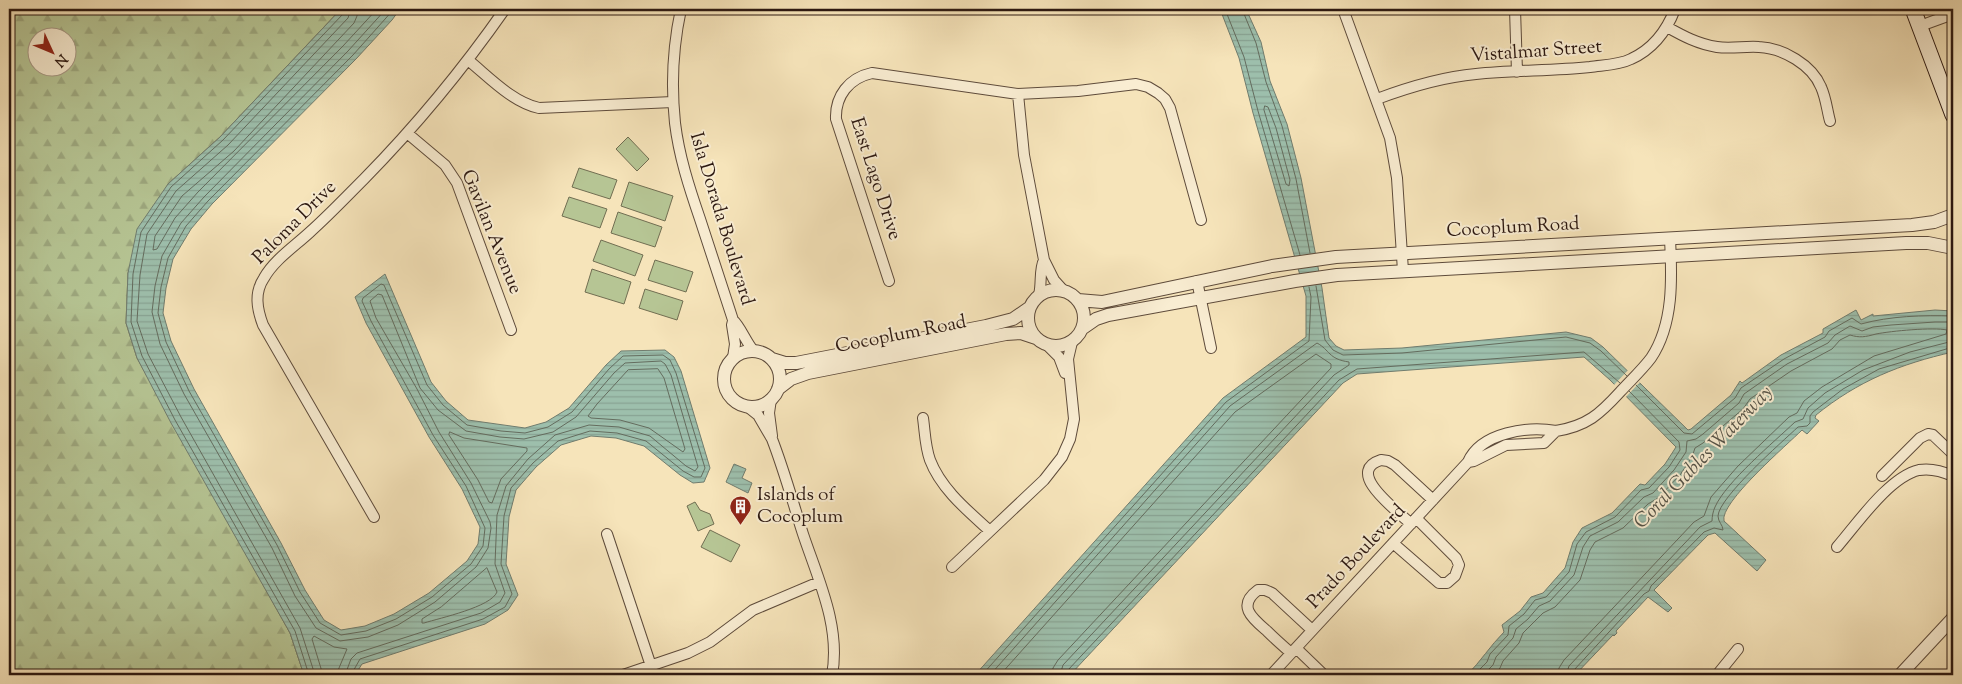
<svg xmlns="http://www.w3.org/2000/svg" width="1962" height="684" font-family="'Sorts Mill Goudy',serif">
  <style>
    .green { fill: #b6c594; stroke: #716e52 }
    .forest { fill: url(#forest-firs); stroke: #716e52; fill-rule: evenodd }
    .water { fill: url(#water-rules); stroke: #707c6e }
    .pier { fill: #f6e4ba }
    .lines { fill: none; stroke-linecap: round; stroke-linejoin: round }
    .shore { stroke: #646c5e; stroke-width: 1 }
    .minor-casing { stroke: #5e4b3b; stroke-width: 12 }
    .tertiary-casing { stroke: #5e4b3b; stroke-width: 14 }
    .secondary-casing { stroke: #2c1811; stroke-width: 17 }
    .minor { stroke: #f9edd2; stroke-width: 10 }
    .tertiary { stroke: #f9edd2; stroke-width: 12 }
    .secondary { stroke: #f9edd2; stroke-width: 15 }
    .labels { text-anchor: middle; dominant-baseline: central; stroke-width: 4; stroke-linejoin: round; paint-order: stroke }
    .street-label { font-size: 19px; fill: #2c1811; stroke: #f9edd2 }
    .poi-label { font-size: 19px; fill: #2c1811; stroke: #f9edd2; text-anchor: start }
    .water-label { font-size: 20px; font-style: italic; fill: #545247; stroke: #f9edd2 }
  </style>
  <defs>
    <pattern id="forest-firs" width="22" height="20" patternUnits="userSpaceOnUse" patternTransform="scale(1.25)"><rect width="22" height="20" fill="#b6c594"/><path d="M5 1l3.5 6h-7zM16 11l3.5 6h-7z" fill="#9da87f"/></pattern>
    <pattern id="water-rules" width="6" height="5" patternUnits="userSpaceOnUse" patternTransform="scale(1.25)"><rect width="6" height="5" fill="#9dbfac"/><path d="M0 2.5h6" fill="none" stroke="#87a393"/></pattern>
  </defs>
  <rect width="100%" height="100%" fill="#f6e4ba"/>
  <filter id="stains"><feTurbulence type="fractalNoise" baseFrequency=".004" numOctaves="4"/><feColorMatrix values="0 0 0 0 .2 0 0 0 0 .09 0 0 0 0 .02 0 0 0 .5 -.17"/></filter>
  <radialGradient id="worn" r=".72"><stop offset=".6" stop-color="#630" stop-opacity="0"/><stop offset="1" stop-color="#630" stop-opacity=".3"/></radialGradient>
  <path class="green" d="M628 137 649 159 637 171 616 149Z
    M579 168 617 180 610 199 572 187Z
    M629 182 673 196 665 221 621 206Z
    M569 197 607 209 600 228 562 216Z
    M618 212 662 227 655 247 611 233Z
    M601 240 643 255 635 276 593 261Z
    M655 260 693 272 686 292 648 280Z
    M592 269 631 282 624 304 585 292Z
    M645 289 683 301 677 320 639 308Z
    M695 502 700 510 710 514 714 524 698 531 687 506Z
    M710 530 740 545 731 562 701 547Z"/>
  <path class="forest" d="M9 9H341L220 137 168 184 128 273 126 323 137 358 290 633 304 675H9ZM38 38H68V68H38Z"/>
  <path class="water" d="M341 9H400L392 20 356 59 212 204 191 229 173 259 166 288 163 313 171 341 194 389 281 543 305 590 324 620 341 630 365 626 394 614 429 593 467 561 478 544 480 527 462 489 429 437 366 323 355 297 385 274 431 382 446 401 468 420 525 428 546 422 569 408 606 365 621 351 665 350 674 357 681 371 710 468 704 482 693 483 680 475 644 446 616 438 591 436 561 445 536 467 516 490 509 517 506 564 518 595 508 610 485 624 362 664 355 675H304L290 633 171 423 137 358 126 323 128 273 137 229 168 184 220 137Z
    M1220 9H1246L1261 42 1270 81 1287 124 1301 178 1322 288 1329 338 1336 346 1344 350 1402 348 1566 332 1591 338 1603 347 1688 430 1691 429 1731 395 1740 381 1742 383 1781 355 1823 333V329L1856 310 1861 320 1873 314V316L1935 310 1953 311V352C1900 364 1858 381 1816 415L1815 418 1819 421 1807 434 1802 430C1788 444 1719 503 1724 521L1766 560 1757 571 1715 533 1708 535 1654 590 1672 608 1668 612 1648 597 1616 631 1617 633 1614 636 1613 635 1575 675H1467C1481 661 1490 646 1504 632L1502 625 1520 611 1531 597 1543 593 1565 568 1573 542 1582 528 1612 513 1640 484 1645 485 1665 464 1676 447 1610 380 1584 357 1357 374 1343 383 1070 675H975L1223 398 1306 337V296L1253 113 1239 58Z
    M734 464 746 469 742 478 752 483 748 493 726 482Z"/>
  <path class="pier" d="M1630 368 1642 380 1625 398 1613 386Z"/>
  <g class="lines">
    <path class="shore" d="M358 9 357 16 354 23 234 151 182 196 155 236 153 250 157 249 175 218 198 192 343 46 377 9
      M1225 9 1244 57 1258 111 1300 255
      M1242 9 1256 43 1266 82 1282 126 1296 179 1310 253
      M1265 106 1268 107 1276 128 1290 180 1289 186 1286 184 1264 110Z
      M1316 286 1325 340 1333 350 1343 355 1402 353 1566 337 1590 343 1601 351 1627 376
      M658 369 664 378 685 449 683 452 649 428 620 420 591 418 588 416 597 404 628 370Z
      M1636 385 1684 433 1692 434 1735 398 1741 388 1784 359 1825 337 1829 331 1852 318 1861 324C1890 316 1923 315 1953 316
      M450 432 464 438 527 448V451L501 479 492 503 489 502 478 480 449 435Z
      M487 568 497 592C491 607 440 618 424 623H422V619L441 607Z
      M309 675 295 631 175 420 142 356 131 322 133 274 141 232 171 187 223 140 343 14 345 9
      M315 675 300 628 181 417 148 354 137 321 140 275 147 234 176 191 228 145 348 18 351 9
      M323 675 312 639 314 636 334 647 347 649 339 668 337 675
      M345 675 351 659 357 653 481 613 500 602 505 593 495 564 497 515 506 486 528 459 555 435 589 425 619 427 650 436 686 466 695 471 698 467 671 375 665 364 661 361 625 363 614 373 576 417 553 432 524 439 500 437 466 431 438 410 420 388 382 295 378 294 370 301 376 318 417 389 439 432 471 483 490 522 491 528 488 548 476 567 435 602 398 625 368 637 340 641 316 628 295 596 272 548 184 394 160 344 152 312 155 286 162 256 181 223 204 197 348 51 386 9
      M351 675 360 659 483 619 505 607 512 594 501 564 504 516 511 488 533 463 558 441 590 431 617 433 646 441 683 471 694 477H701L705 468 676 373 670 360 663 355 623 356 609 369 572 412 548 427 525 433 501 431 467 425 443 405 427 385 384 285 381 284 363 298 362 301 371 321 433 435 466 486 485 528 483 546 471 564 432 597 396 619 366 631 341 635 320 623 300 592 277 545 189 391 166 342 158 313 161 287 168 258 186 226 208 201 353 55 394 9
      M982 675 1226 402 1309 341 1311 297 1309 287
      M990 675 1230 406 1317 343C1330 350 1328 359 1349 362V365L1334 375 1063 665 1060 675
      M1000 675 1235 412 1316 354 1331 364V368L1058 660 1053 668 1052 675
      M1066 675 1068 670 1339 380 1357 369 1584 352 1620 383
      M1474 675 1487 662 1490 654 1508 635 1509 626 1524 614 1535 600 1546 597 1569 572 1577 544 1586 532 1615 517 1641 490 1649 488 1669 467 1680 450 1679 442 1629 391
      M1483 675 1493 665 1496 657 1513 638 1516 629 1528 619 1539 606 1550 601 1574 575 1583 547 1590 536 1618 522 1644 497 1653 493 1674 470 1686 452 1687 441 1696 439 1703 434 1739 403 1744 394 1787 364 1828 343 1835 335 1850 326 1862 331 1873 327 1891 325 1935 322H1953
      M1494 675 1500 668 1503 661 1519 643 1523 633 1543 613 1555 607 1580 580 1590 550 1595 542 1623 528 1648 504 1658 498 1680 475 1692 457 1695 448 1703 443 1743 409 1750 399 1791 371 1832 349 1840 340 1850 335C1860 338 1865 337 1876 334 1891 331 1933 327 1947 330L1946 334 1874 356 1822 387 1804 401 1797 413 1789 417 1738 466 1711 497 1704 516 1694 522 1564 660 1559 668 1558 675
      M1566 675 1569 666 1700 527 1712 521C1712 517 1713 511 1715 507 1726 482 1774 442 1795 422L1803 419 1808 408 1825 393 1863 370 1910 352 1953 341
      M1572 675 1574 670 1644 594 1649 591 1651 586 1704 532 1714 528 1723 530C1723 525 1718 522 1718 516 1719 497 1782 442 1798 427L1807 426 1810 423V416L1813 412 1843 389 1879 369 1953 347"/>
    <defs>
      <path id="minor" d="M681 9C673 46 671 85 675 123 679 156 689 187 700 219 711 252 722 286 733 320 740 326 746 342 753 350
        M1343 9 1390 138 1397 178 1403 271
        M1515 9 1517 72
        M1920 26 1953 14
        M1667 27C1683 36 1698 44 1717 47 1731 49 1745 46 1759 47 1783 48 1812 65 1821 87 1826 98 1827 110 1830 121
        M468 60C489 77 512 102 539 108L673 102
        M1018 94 1024 155 1044 260 1054 280 1063 290
        M1377 99C1409 87 1442 77 1476 74 1514 70 1552 71 1590 67 1604 65 1619 65 1631 59 1653 49 1667 30 1675 9
        M407 133 445 165 457 183 511 330
        M889 281 836 119C835 96 849 78 872 73L1018 94 1078 91 1136 84 1148 87 1158 93 1165 99 1170 108 1201 220
        M1197 281 1211 348
        M1039 295C1042 283 1039 270 1044 260
        M733 321 732 325 735 344 733 358
        M1047 345 1059 357 1065 373
        M771 399 769 413 772 436
        M748 407 758 415 772 439C784 470 793 503 803 534 818 579 841 627 832 675
        M923 418C925 432 925 446 930 460 941 489 968 511 990 531
        M1556 431C1587 426 1600 414 1620 392 1630 381 1642 370 1651 358 1674 324 1672 277 1670 239
        M1882 476 1920 438 1928 434 1933 435 1953 454
        M374 517 263 325C257 309 254 293 264 278 274 260 295 246 310 232 329 215 346 197 364 179 416 126 463 69 505 9
        M1411 524C1399 512 1343 472 1381 460L1388 461 1395 465 1433 500
        M607 534 654 675
        M1393 543 1439 583H1447L1455 576 1459 565 1456 558 1416 518
        M1837 547C1857 524 1889 477 1919 470 1931 468 1942 471 1953 476
        M952 567 1044 480 1062 457 1070 439 1074 419 1068 359 1072 342
        M1296 648 1324 675
        M1291 653C1283 646 1275 639 1267 631 1253 619 1236 606 1258 590H1265L1272 593 1312 630
        M623 675 688 653 710 642 753 610 819 582
        M1271 675 1468 462C1481 432 1529 426 1556 431L1544 443 1506 445 1474 461 1468 462
        M1717 675 1738 649"/>
      <path id="tertiary" d="M1028 318a28 28 0 1 1 56 0a28 28 0 1 1-56 0Z
        M1078 300 1102 302 1272 266 1336 257 1912 225 1934 222 1953 215
        M1083 328 1096 319 1108 315 1295 281 1337 275 1906 243H1928L1953 248
        M724 379a28 28 0 1 1 56 0a28 28 0 1 1-56 0Z
        M772 359 785 363H796L986 326 1013 319 1029 308
        M778 389 791 379 808 373 1006 334 1021 333 1036 338
        M1900 675 1953 618"/>
      <path id="secondary" d="M1913 9 1953 115"/>
    </defs>
    <use href="#minor" class="minor-casing"/>
    <use href="#tertiary" class="tertiary-casing"/>
    <use href="#secondary" class="secondary-casing"/>
    <use href="#minor" class="minor"/>
    <use href="#tertiary" class="tertiary"/>
    <use href="#secondary" class="secondary"/>
  </g>
  <defs>
    <symbol id="building-pin" viewBox="-11 -11 22 30"><path d="M0 17L-7.5 6A9.5 9.5 0 1 1 7.5 6Z" fill="#8f2418" stroke="#f9edd2"/><path d="M-4-6H4V6H1V3H-1V6H-4ZM-2.5-4.3h1.7v1.8h-1.7ZM.8-4.3h1.7v1.8H.8ZM-2.5-1h1.7V.8h-1.7ZM.8-1h1.7V.8H.8Z" fill="#fff"/></symbol>
  </defs>
  <g fill-rule="evenodd">
    <use href="#building-pin" x="728" y="494" width="25" height="34"/>
  </g>
  <g class="labels">
    <g class="street-label">
      <text transform="translate(1536 52) rotate(-4)">Vistalmar Street</text>
      <text transform="translate(875 179) rotate(72)">East Lago Drive</text>
      <text transform="translate(721 219) rotate(73)">Isla Dorada Boulevard</text>
      <text transform="translate(295 223) rotate(-45)">Paloma Drive</text>
      <text transform="translate(1513 228) rotate(-3)">Cocoplum Road</text>
      <text transform="translate(491 232) rotate(68)">Gavilan Avenue</text>
      <text transform="translate(901 335) rotate(-11)">Cocoplum Road</text>
      <text transform="translate(1357 557) rotate(-47)">Prado Boulevard</text>
    </g>
    <g class="poi-label">
      <text x="757" y="495">Islands of<tspan x="757" dy="22">Cocoplum</tspan></text>
    </g>
    <g class="water-label">
      <text transform="translate(1704 458) rotate(-46)">Coral Gables Waterway</text>
    </g>
  </g>
  <rect width="1962" height="684" fill="none" stroke="#f6e4ba" stroke-width="30"/>
  <rect x="10" y="10" width="1942" height="664" fill="none" stroke="#2c1811" stroke-width="2.5"/>
  <rect x="15" y="15" width="1932" height="654" fill="none" stroke="#2c1811"/>
  <g transform="translate(52 52) rotate(134)"><circle r="24" fill="#f9edd2" stroke="#a79885"/>
  <path d="M0-4L9 19L0 12L-9 19Z" fill="#8f2418"/>
  <text y="-8" font-size="14" font-weight="bold" text-anchor="middle" fill="#2c1811">N</text>
  </g>
  <rect width="100%" height="100%" filter="url(#stains)"/>
  <rect width="100%" height="100%" fill="url(#worn)"/>
</svg>
